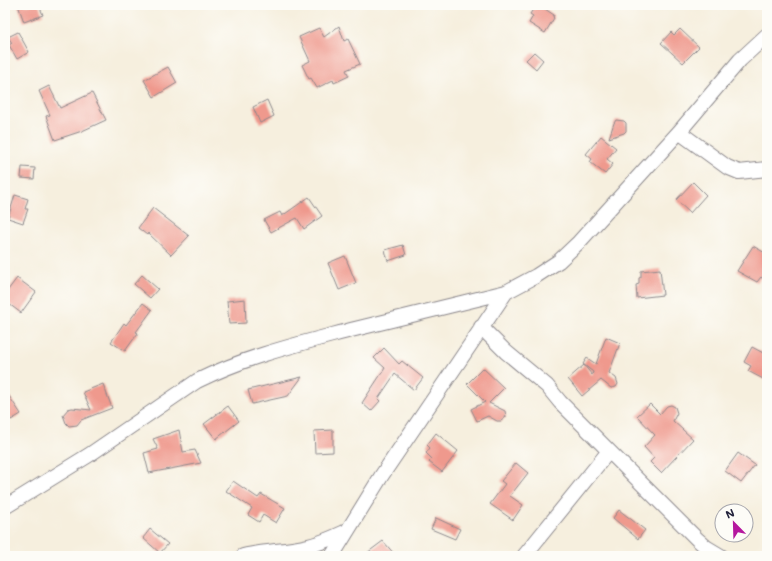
<svg xmlns="http://www.w3.org/2000/svg" width="772" height="561" font-family="Mali,sans-serif">
  <style>
    .building { fill: #ef998d }
    .lines { fill: none; stroke-linecap: round; stroke-linejoin: round }
    .minor-casing { stroke: #8c888c; stroke-width: 16 }
    .minor { stroke: #fff; stroke-width: 14 }
  </style>
  <rect width="100%" height="100%" fill="#fdfcf7"/>
  <filter id="ink" filterUnits="userSpaceOnUse"><feTurbulence type="fractalNoise" baseFrequency=".025" numOctaves="2"/><feDisplacementMap in="SourceGraphic" scale="8" xChannelSelector="R" yChannelSelector="G"/><feConvolveMatrix kernelMatrix="1 2 1 2 8 2 1 2 1" color-interpolation-filters="sRGB"/></filter>
  <filter id="wash" filterUnits="userSpaceOnUse"><feTurbulence type="fractalNoise" baseFrequency=".012" numOctaves="4" result="noise"/><feDisplacementMap in="SourceGraphic" scale="16" xChannelSelector="R" yChannelSelector="G"/><feGaussianBlur stdDeviation="0.9" result="paint"/><feColorMatrix in="noise" values="0 0 0 0 0 0 0 0 0 0 0 0 0 0 0 0 0 1.4 0 .05"/><feComposite in="paint" operator="in"/></filter>
  <g filter="url(#wash)">
    <rect width="100%" height="100%" fill="#f6efde"/>
    <g id="blocks">
      <path class="building" d="M18 5H39L43 15 24 22Z
        M536 5H539L554 15 553 17 554 18 545 33 529 23 533 16 530 14Z
        M339 26 344 41 348 39 360 64 346 70 349 76 334 83 333 80 317 88 311 78 309 79 302 65 310 61 299 37 319 28 324 37Z
        M680 29 699 47 683 63 661 43 671 32 674 35Z
        M18 32 29 52 17 59 9 45 12 43 8 37Z
        M534 52 543 60 536 69 526 60Z
        M168 67 177 83 154 97 144 80Z
        M49 86 60 108 92 93 106 120 82 131 55 140 46 116 50 115 39 91Z
        M267 100 274 116 260 123 253 107Z
        M616 120 624 121 626 123V131L624 133 609 138 614 123Z
        M601 136 616 148 607 159 613 164 605 174 590 162 592 159 586 154Z
        M22 167 35 168 34 179 21 178Z
        M693 182 706 195 690 213 676 200Z
        M15 195 28 199 25 209H28L23 223 8 218Z
        M309 197 322 216 304 229 297 218 271 232 264 220 280 212 282 216Z
        M153 208 189 236 171 255 148 233 147 235 138 228Z
        M403 245 406 255 388 261 385 250Z
        M753 246 767 254V282L761 277 757 282 737 271Z
        M345 256 356 283 339 290 328 263Z
        M660 269 663 295 637 298 636 285 639 284V278L641 277V271Z
        M142 275 158 289 150 298 134 284Z
        M17 278 36 292 21 313 5 301V294Z
        M245 299 246 323 229 324 227 301Z
        M143 303 152 310 136 332 138 333 125 351 111 342 124 323 126 325Z
        M606 337 620 343 609 373 616 378 618 384 616 387 611 388 601 380 582 396 568 379 584 365 592 375 593 372 583 364 587 358 596 364Z
        M752 347 767 355V381L748 371 751 366 744 362Z
        M384 348 399 364 402 361 423 378 414 390 395 374 378 399 380 401 371 411 362 403 385 368 374 358Z
        M483 368 504 388 489 403 505 411 506 417 501 421H497L488 416 477 421 471 409 485 402 467 384Z
        M302 377 288 396 252 404 248 390Z
        M103 384 112 408 81 420 77 425 69 426 66 423 63 415 68 409 72 408 91 410 83 392Z
        M5 390 21 414 11 420 5 411Z
        M650 404 660 414 667 406 671 405 675 407 677 413 673 421 693 439 661 473 650 462 654 458 644 447 655 435 637 416Z
        M228 406 239 421 216 439 204 424Z
        M179 430 183 452 195 450 201 463 149 473 144 453 158 449 153 439Z
        M333 430V452L315 453 314 431Z
        M436 433 458 451 442 472 429 462 432 459 426 453 430 448 427 445Z
        M738 453 755 465 741 483 725 471Z
        M516 463 528 473 510 496 523 505 513 520 490 504 505 484 501 481Z
        M233 481 258 498 261 494 285 508 276 523 263 515 259 522 248 515 252 508 226 491Z
        M619 510 645 530 638 539 613 518Z
        M436 518 460 529 455 539 431 529Z
        M150 529 168 544 160 553 143 538Z
        M383 541 396 556H363Z"/>
    </g>
  </g>
  <g filter="url(#ink)">
    <use href="#blocks" fill-opacity="0" stroke="#8c888c" stroke-width="1"/>
    <g class="lines">
      <defs>
        <path id="minor" d="M679 132 727 167 739 172 767 169
          M481 327 506 352 547 386 560 402 697 539 706 547 721 556
          M5 507 89 455 197 381C250 355 299 344 355 329 405 317 456 304 506 292L536 276 559 261 579 242 679 132 740 60 767 35
          M243 556C265 551 287 551 308 546 322 543 334 537 347 531
          M332 556 382 475 506 292
          M524 556 609 451"/>
      </defs>
      <use href="#minor" class="minor-casing"/>
      <use href="#minor" class="minor"/>
    </g>
  </g>
  <rect width="772" height="561" fill="none" stroke="#fdfcf7" stroke-width="20"/>
  <g transform="translate(734 523) rotate(337)"><circle r="19" fill="#fdfcf7" stroke="#a5a5ac"/>
  <path d="M0-3L7 15L0 10L-7 15Z" fill="#b5179e"/>
  <text y="-6" font-size="11" font-weight="bold" text-anchor="middle" fill="#22223b">N</text>
  </g>
</svg>
